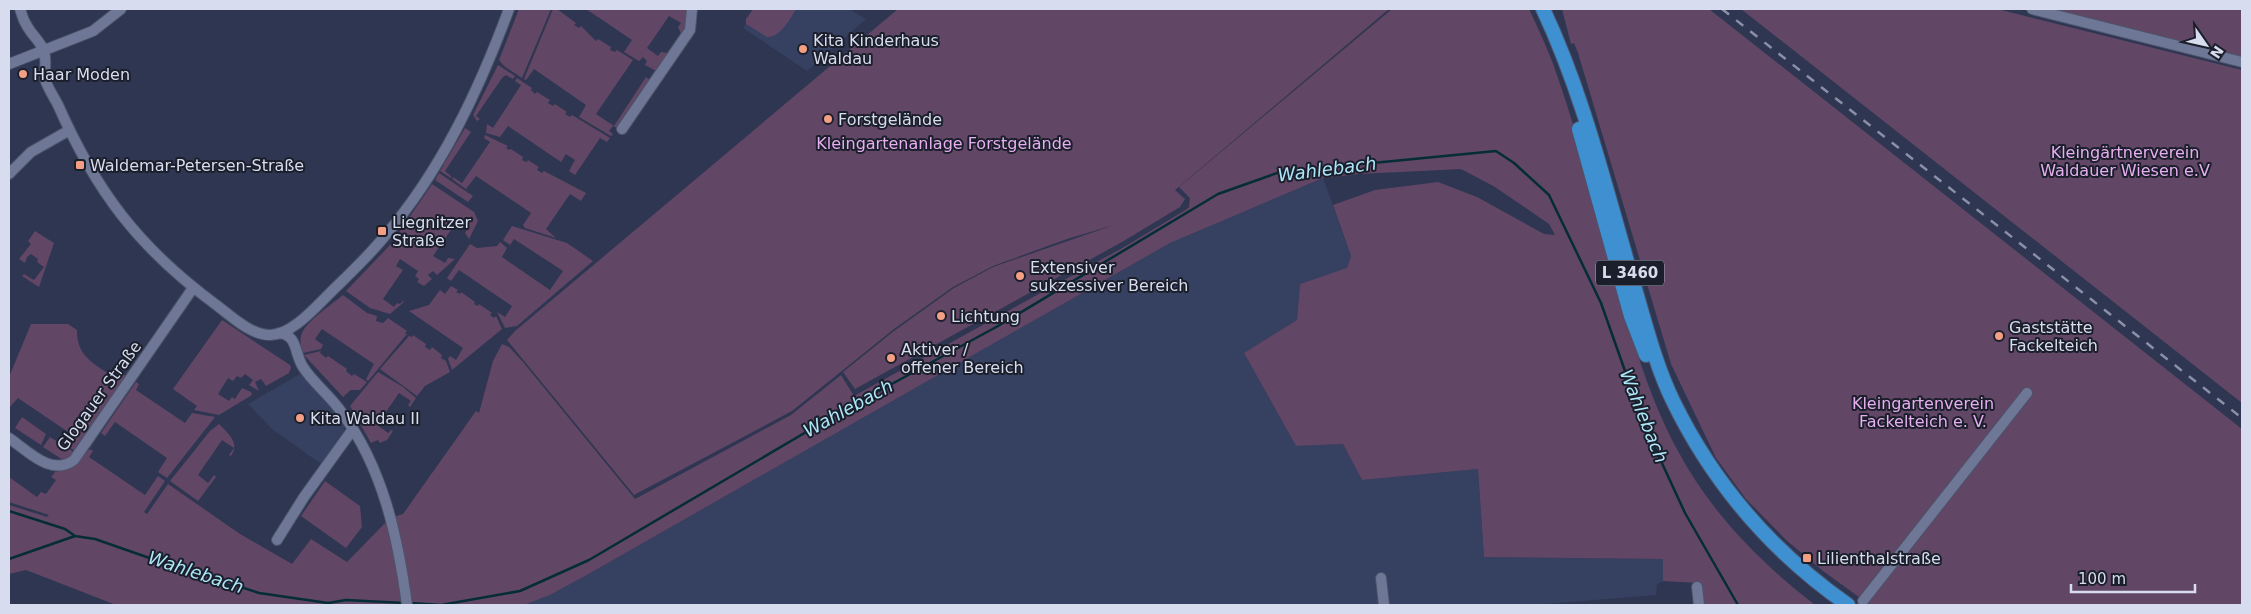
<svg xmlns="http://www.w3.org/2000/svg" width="2251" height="614" font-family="'DejaVu Sans',sans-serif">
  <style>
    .built { fill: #364061 }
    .green { fill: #624666 }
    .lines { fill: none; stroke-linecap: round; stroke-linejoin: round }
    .stream { stroke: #052d38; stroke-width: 2.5 }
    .minor-casing { stroke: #4d536a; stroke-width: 12 }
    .primary-casing { stroke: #4d536a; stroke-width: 16 }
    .minor { stroke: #6e7896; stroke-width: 10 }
    .primary { stroke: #3e90d0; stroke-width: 14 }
    .rail { stroke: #8a90a6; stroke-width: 2.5; stroke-dasharray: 9 9; stroke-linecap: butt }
    .poi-dot { fill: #f39f84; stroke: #1b1f2b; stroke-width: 2 }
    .labels { text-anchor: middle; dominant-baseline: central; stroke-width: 4; stroke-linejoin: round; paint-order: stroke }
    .shield { fill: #1b1f2b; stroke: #9fa4b4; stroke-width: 1 }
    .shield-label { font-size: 15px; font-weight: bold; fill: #d7ddee }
    .poi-label { font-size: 16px; fill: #d7ddee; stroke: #1b1f2b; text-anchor: start }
    .park-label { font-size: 16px; fill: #e7aef0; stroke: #1b1f2b }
    .street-label { font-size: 16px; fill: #d7ddee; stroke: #1b1f2b }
    .water-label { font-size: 18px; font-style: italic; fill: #ace6f9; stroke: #1b1f2b }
  </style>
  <rect width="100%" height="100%" fill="#2e3651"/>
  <path class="built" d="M757 9H849L866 19 807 71 743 28Z
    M1323 178 1351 256 1347 269 1300 284 1297 320 1244 353 1296 446 1343 444 1362 480 1478 469 1484 557 1664 559 1663 581 1657 584 1656 595 1533 605H524L550 595 585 576 1170 243Z
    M300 374 315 389 345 425 344 431 321 464 272 429 248 404Z"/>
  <path class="green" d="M519 9H551L522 78 504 66 499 60Z
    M553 9H557L576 23 574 25 579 28 581 26 596 41 598 39 611 47 610 50 615 52 617 50 633 60 596 114 614 126 646 77 650 80 617 128 613 126 609 131 613 134 611 136 579 117 586 105 534 69 526 80 524 79Z
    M586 9H687C687 18 687 26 681 34L678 27 681 23 669 16 647 48 658 56 661 52 668 53 656 71 645 65 647 61 643 57 639 61 624 52 632 40Z
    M753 9H796C790 19 780 38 767 37L746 24V19Z
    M898 9H1389L1175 190 1185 199 1180 207 1122 242 855 389 843 372 894 331 954 288 993 267 1114 225 1067 239 993 266 953 287 894 329 792 411 634 495 507 340 515 331Z
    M1392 9H1529C1537 26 1545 43 1552 61 1576 127 1593 196 1612 263 1629 328 1646 392 1678 451 1711 513 1761 563 1815 605H1699L1697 583 1663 581V559L1484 557 1478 469 1362 480 1343 444 1296 446 1244 353 1297 320 1300 284 1347 268 1351 256 1333 205 1375 190 1438 182 1477 197 1544 234 1555 235 1549 224 1495 187 1461 169 1359 174 1323 178 1170 243 585 576 550 595 524 605H116L26 570 9 574V505L47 517 49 515 9 502V477L37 497 41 492 46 494 56 480 51 477 55 472 69 469 90 449 93 451 89 457 145 495 158 476 165 481 144 512 147 514 168 484 240 534 292 564 311 539 347 562 390 518 403 514 476 411 479 413 493 361 502 344 509 347 523 362 635 499 791 415 841 375 854 396 1124 247 1187 209 1189 207 1190 198 1179 187Z
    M1562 9H1709L2242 429V605H1870L1823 571 1786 540 1746 499 1716 458 1671 364 1578 53 1574 43 1571 44Z
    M1741 9H1997L2242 70V403Z
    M2042 9H2242V59Z
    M498 65 515 76 513 79 506 75 502 78 476 116 480 119 477 121 473 115Z
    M517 78 532 88 531 90 535 94 537 92 550 100 548 103 553 106 555 104 567 112 565 114 570 117 572 115 610 138 607 142 600 138 575 175 569 171 575 160 566 154 561 162 508 126 500 137 486 133 487 124 493 128 521 85 515 81Z
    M465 128 471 132 445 171 451 176V178L440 171Z
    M485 135 508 146 506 148 509 150 511 149 523 157 522 160 527 162 528 160 539 167 537 170 542 173 544 171 586 193 581 201 570 194 546 229 556 238 525 228 523 225 531 213 476 176 466 189 452 179 453 177 462 183 490 142 484 138Z
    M439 173 473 196 468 202 435 180Z
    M432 184 474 212 478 221 469 239 465 233 468 228 451 216 447 223 453 227 433 256 445 263 448 258 455 259 437 275 433 271 428 275 432 279 424 286 417 282 419 279 415 276 418 271 400 259 396 266 403 270 383 299 394 307 397 303 400 304 403 301 404 302 390 314 370 308 346 291 392 243Z
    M512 226 567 243 593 261 517 326 505 328 497 312 505 317 512 306 459 270 451 281 447 278 470 244 477 248 497 246 500 242 507 248 502 257 550 290 563 271 514 239 510 245 503 240Z
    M35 231 54 243 39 287 22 276 24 274 34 280 44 267 37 262 38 259 31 254 27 257 25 263 19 259 31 244 28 241Z
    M451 286 458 290 456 292 460 294 461 292 475 302 474 304 478 306 479 304 492 313 490 315 494 318 496 316 502 329 452 370 448 359 450 356 456 360 463 348 409 311 429 305 440 290 445 294Z
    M343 295 367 313 377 316 376 321 383 323 388 318 407 331 405 333 407 334 368 381 366 379 374 364 322 329 315 339 323 345 321 349 303 353C301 347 299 340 302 333 307 321 332 304 343 295Z
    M222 320 290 365 291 368 289 373 266 386 261 379 255 382 259 391 249 385 253 380 245 374 241 378 237 376 233 381 228 378 218 394 229 401 232 397 235 399 242 388 251 392 252 395 219 415 194 410 197 406 173 389Z
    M31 324H68L77 330C76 358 98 366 117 379L122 373 126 376 75 451 69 447 74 436 18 398 9 408V377Z
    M413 335 426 344 425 347 430 350 432 347 442 355 441 358 446 361 450 372 425 386 417 396 380 369 409 336 412 337Z
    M321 351 320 353 326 358 328 356 347 369 346 371 352 376 354 374 367 382 360 390H351L343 397 304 355Z
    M378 372 403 387 416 398 410 407 408 405 411 401 399 393 377 425 388 433 391 430 393 431 387 440 380 443 378 440 371 443 350 406Z
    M136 382 139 384 136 390 185 423 192 413 215 417 167 478 158 472 167 458 115 422 105 436 101 433Z
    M22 417 46 434 41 445 15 428Z
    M219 424C229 434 240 443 231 456L229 455 234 448 222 440 198 475 208 483 214 475 216 477 198 501 170 481 210 431Z
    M50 437 74 452 70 457 63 460 43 447Z
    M325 481 360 506 362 527 346 548 301 516Z"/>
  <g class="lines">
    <path class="stream" d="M9 511 65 529 75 536
      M9 559 75 536 95 539 181 569 207 575 228 585H235L259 593 328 603 346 600 405 603
      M410 603 441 605 520 591 589 560 835 415 998 326 1218 194 1280 172 1496 151 1514 163 1549 195 1601 303 1643 422 1685 513 1738 605"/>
    <defs>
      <path id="minor" d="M20 9C22 14 23 20 26 24 30 33 39 40 43 49 48 58 43 72 46 82 49 90 54 97 58 105 96 191 138 247 215 304 230 315 250 335 270 335 291 335 314 309 328 295 347 276 367 258 384 237 441 171 479 90 509 9
        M2032 9 2242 62
        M9 64 93 31 121 9
        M622 129 690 30 692 9
        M9 174 31 152 68 131
        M279 333C298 335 294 353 303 367 313 383 331 396 342 413 383 468 398 538 407 605
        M9 438C28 451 51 477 74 460L193 288
        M277 540 304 497 353 429
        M1381 578 1384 605
        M1697 587 1699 605
        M1863 601 2027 393"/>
      <path id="primary" d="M1543 9C1584 96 1606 190 1633 282 1645 322 1655 364 1673 401 1714 485 1772 552 1848 605
        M1579 129 1631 316 1646 355"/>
    </defs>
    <use href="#minor" class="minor-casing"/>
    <use href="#primary" class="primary-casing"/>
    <use href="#minor" class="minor"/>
    <use href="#primary" class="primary"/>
    <path class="rail" d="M1722 9 2242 418"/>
  </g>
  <g class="poi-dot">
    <circle cx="803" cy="49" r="5"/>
    <circle cx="23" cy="74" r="5"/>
    <circle cx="828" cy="119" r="5"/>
    <rect x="75" y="160" width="10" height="10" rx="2.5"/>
    <rect x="377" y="226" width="10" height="10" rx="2.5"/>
    <circle cx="1020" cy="276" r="5"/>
    <circle cx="941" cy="316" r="5"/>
    <circle cx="1999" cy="336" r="5"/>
    <circle cx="891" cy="358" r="5"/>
    <circle cx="300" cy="418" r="5"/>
    <rect x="1802" y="553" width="10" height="10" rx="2.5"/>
  </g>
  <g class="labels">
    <rect class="shield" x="1596" y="260.5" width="68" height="25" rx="4"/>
    <g class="shield-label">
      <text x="1630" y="273">L 3460</text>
    </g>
    <g class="poi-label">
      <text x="813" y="40">Kita Kinderhaus<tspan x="813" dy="18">Waldau</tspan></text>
      <text x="33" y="74">Haar Moden</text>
      <text x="838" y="119">Forstgelände</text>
      <text x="90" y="165">Waldemar-Petersen-Straße</text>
      <text x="392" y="222">Liegnitzer<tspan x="392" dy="18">Straße</tspan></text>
      <text x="1030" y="267">Extensiver<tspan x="1030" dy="18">sukzessiver Bereich</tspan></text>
      <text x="951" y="316">Lichtung</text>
      <text x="2009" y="327">Gaststätte<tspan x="2009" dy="18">Fackelteich</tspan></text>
      <text x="901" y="349">Aktiver /<tspan x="901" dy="18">offener Bereich</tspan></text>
      <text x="310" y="418">Kita Waldau II</text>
      <text x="1817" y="558">Lilienthalstraße</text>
    </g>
    <g class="park-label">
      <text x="944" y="143">Kleingartenanlage Forstgelände</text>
      <text x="2125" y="152">Kleingärtnerverein<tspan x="2125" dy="18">Waldauer Wiesen e.V</tspan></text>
      <text x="1923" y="403">Kleingartenverein<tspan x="1923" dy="18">Fackelteich e. V.</tspan></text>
    </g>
    <g class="street-label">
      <text transform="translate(99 396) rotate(-54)">Glogauer Straße</text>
    </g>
    <g class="water-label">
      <text transform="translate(1327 169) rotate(-7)">Wahlebach</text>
      <text transform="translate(848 408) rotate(-29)">Wahlebach</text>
      <text transform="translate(1644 416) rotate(68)">Wahlebach</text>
      <text transform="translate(196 572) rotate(18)">Wahlebach</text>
    </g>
  </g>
  <rect width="2251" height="614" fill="none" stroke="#d7ddee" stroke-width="20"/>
  <g transform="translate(2206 45) rotate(124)" stroke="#1b1f2b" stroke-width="4" paint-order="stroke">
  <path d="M0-4L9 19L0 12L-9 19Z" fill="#d7ddee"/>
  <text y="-8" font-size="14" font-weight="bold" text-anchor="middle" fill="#d7ddee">N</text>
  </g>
  <path d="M2071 584v8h124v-8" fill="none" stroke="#d7ddee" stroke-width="2.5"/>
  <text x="2078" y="584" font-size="15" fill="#d7ddee" stroke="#1b1f2b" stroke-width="4" paint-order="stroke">100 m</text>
</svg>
